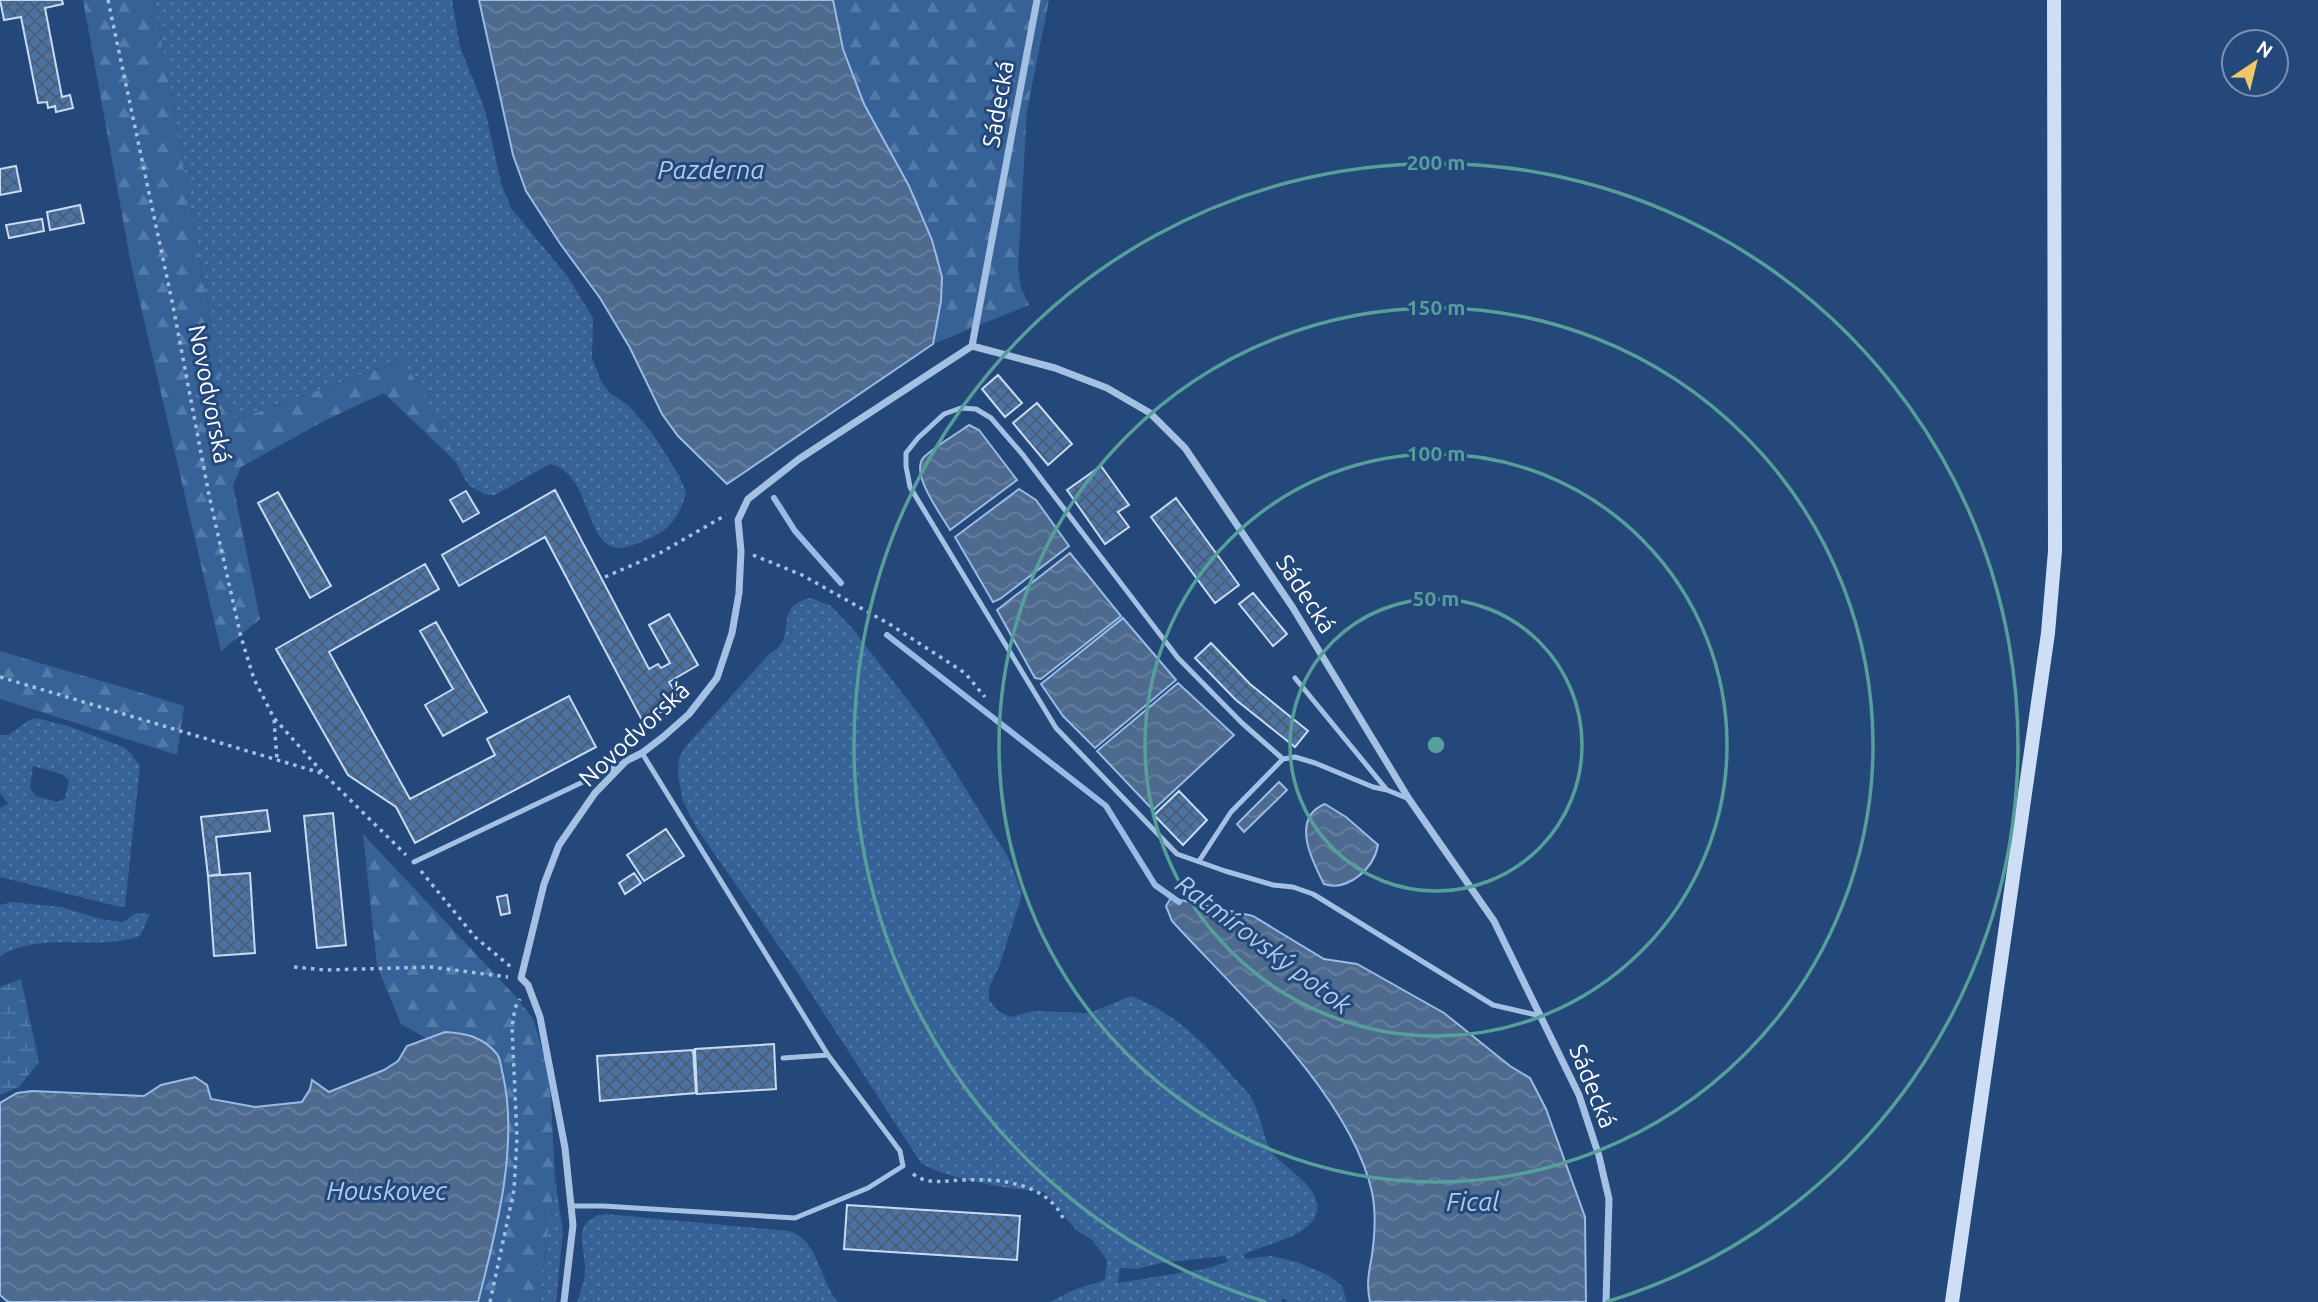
<svg xmlns="http://www.w3.org/2000/svg" width="2318" height="1302" font-family="Ubuntu,sans-serif">
  <style>
    .grass { fill: url(#grass-dots); fill-rule: evenodd }
    .forest { fill: url(#forest-firs) }
    .wetland { fill: url(#wetland-marsh) }
    .water { fill: url(#water-waves); stroke: #98bce5; stroke-width: 2 }
    .lines { fill: none; stroke-linecap: round; stroke-linejoin: round }
    .stream { stroke: #98bce5; stroke-width: 6 }
    .building { fill: url(#building-cross-hatch); stroke: #c7dbf3; stroke-width: 2 }
    .path { stroke: #a4c1e4; stroke-width: 3.5; stroke-dasharray: 3.5 5; stroke-linecap: butt }
    .lane { stroke: #a4c1e4; stroke-width: 5 }
    .street { stroke: #a4c1e4; stroke-width: 7 }
    .secondary { stroke: #cedef4; stroke-width: 14 }
    .ring { fill: none; stroke: #579f9a; stroke-width: 3.5 }
    .labels { text-anchor: middle; dominant-baseline: central; stroke-width: 6; stroke-linejoin: round; paint-order: stroke }
    .street-label { font-size: 24px; fill: #fff; stroke: #234879 }
    .water-label { font-size: 26px; font-style: italic; fill: #afcbec; stroke: #234879 }
    .centre { fill: #579f9a; stroke: #234879; stroke-width: 3.5 }
    .ring-label { font-size: 21px; text-anchor: middle; font-weight: bold; fill: #579f9a; stroke: #234879; stroke-width: 6; stroke-linejoin: round; paint-order: stroke }
  </style>
  <defs>
    <pattern id="grass-dots" width="8" height="8" patternUnits="userSpaceOnUse" patternTransform="scale(1.75)"><rect width="8" height="8" fill="#366297"/><path d="M2 2h.1M6 6h.1" fill="none" stroke="#547aa7" stroke-width="1.8" stroke-linecap="round"/></pattern>
    <pattern id="forest-firs" width="22" height="20" patternUnits="userSpaceOnUse" patternTransform="scale(1.75)"><rect width="22" height="20" fill="#366297"/><path d="M5 1l3.5 6h-7zM16 11l3.5 6h-7z" fill="#547aa7"/></pattern>
    <pattern id="wetland-marsh" width="20" height="14" patternUnits="userSpaceOnUse" patternTransform="scale(1.75)"><rect width="20" height="14" fill="#366297"/><path d="M1 5h8M5 5V1M11 12h8M15 12V8" fill="none" stroke="#547aa7"/></pattern>
    <pattern id="water-waves" width="16" height="10" patternUnits="userSpaceOnUse" patternTransform="scale(1.75)"><rect width="16" height="10" fill="#4e6a8e"/><path d="M0 5q4-4 8 0t8 0" fill="none" stroke="#69809f"/></pattern>
    <pattern id="building-cross-hatch" width="8" height="8" patternUnits="userSpaceOnUse" patternTransform="scale(1.75)"><rect width="8" height="8" fill="#4b72a3"/><path d="M0 0l8 8M0 8l8-8" fill="none" stroke="#4c5d73"/></pattern>
  </defs>
  <rect width="100%" height="100%" fill="#234879"/>
  <path class="grass" d="M154 0H452L460 47 485 110 501 183 511 208 568 277 593 318 592 358 601 381 610 393 629 406 653 434 680 477 686 493C680 515 671 529 650 538 641 542 628 548 619 548 583 546 593 474 550 464L495 495H486L470 486 466 481 451 453 441 426 402 360 236 420 224 397Z
    M811 598 831 606 852 628 923 720 1009 859 1022 894 1000 964 989 988V1000L998 1011 1010 1017 1034 1011 1089 1013 1131 996C1176 1014 1200 1039 1231 1074 1238 1083 1249 1092 1254 1103 1262 1119 1264 1144 1276 1157 1289 1171 1320 1187 1317 1210 1314 1237 1263 1244 1243 1255L1246 1259 1271 1256 1297 1262 1328 1275 1342 1286 1347 1302H1287L1285 1298 1282 1299V1302H1050L1073 1290 1105 1280 1107 1260 1092 1240 1076 1230 1044 1192C1010 1189 949 1180 921 1163L797 972 697 829 683 801 678 775 679 758 685 747 770 653C799 641 771 605 811 598ZM1225 1256 1228 1262 1204 1269 1118 1283 1120 1268 1137 1269 1161 1263Z
    M36 718 68 726 121 746 129 751 140 766 125 906 120 907 0 877V808L8 804 0 793V735H9L29 720ZM33 766 62 774 69 780 65 798 58 802 36 796 30 788Z
    M12 902 61 907 105 920 123 922 136 913 150 914 140 936C96 952 42 930 0 956V905Z
    M555 1179 563 1232 556 1302H539Z
    M605 1214 789 1231C819 1240 819 1280 838 1302H577C580 1293 584 1283 585 1274 587 1250 568 1221 605 1214Z"/>
  <path class="forest" d="M83 0H154L224 397 236 420 403 360 441 426 456 462 384 393 324 421 241 467 233 485 260 619 221 651 131 264Z
    M833 0H1049L1027 111 1018 268 1021 288 1029 305 933 344 941 301 942 277 932 240 909 186 864 104 843 49Z
    M0 651C61 670 123 686 184 706L177 755 0 699Z
    M363 834 517 998 533 1019 547 1064 551 1100 555 1179 539 1302H478L491 1252 507 1093 498 1055 478 1037 445 1032 426 1038 401 1024 377 966Z"/>
  <path class="wetland" d="M21 979 39 1062 19 1087 0 1095V987Z"/>
  <path class="water" d="M479 0H833L843 49 864 104 909 186 932 240 942 277 941 301 933 344 727 484 678 436 662 414 630 348 600 298 559 242 526 191 513 155Z
    M969 425 979 430 1017 480 950 530C941 514 909 473 924 457 937 445 955 435 969 425Z
    M1019 489 1036 500 1069 546 1000 599 993 602 955 537Z
    M1070 553 1121 616 1041 679 1035 678 997 610Z
    M1123 618 1176 680 1095 748 1063 716 1041 684Z
    M1178 683 1234 735 1153 810 1097 751Z
    M1279 782 1287 790 1244 832 1237 824Z
    M1325 804 1346 817 1378 845C1374 868 1348 892 1324 884 1312 861 1290 818 1325 804Z
    M1171 898 1253 916 1324 959 1357 964 1444 1013 1510 1066 1530 1078 1546 1109 1585 1217 1586 1302H1370C1366 1284 1369 1272 1372 1255 1375 1234 1376 1212 1372 1192 1350 1095 1238 993 1172 921L1166 906Z
    M445 1032C466 1033 483 1037 497 1054 501 1059 501 1069 503 1075 519 1146 496 1232 478 1302H8L0 1295V1103L17 1093 32 1091 144 1096 161 1085 195 1077 207 1085 211 1099 255 1107 302 1102 310 1089 312 1080 329 1092 384 1070 398 1061 407 1046Z"/>
  <g class="lines">
    <path class="stream" d="M774 498 795 531 841 583
      M887 635 1106 806 1155 885 1179 902"/>
  </g>
  <path class="building" d="M0 0H62L63 4 45 8 62 97 70 95 73 108 56 112 55 106 48 108 47 102 38 103 21 17 4 20Z
    M16 166 21 191 0 195V169Z
    M80 205 84 223 50 230 47 212Z
    M42 219 44 231 9 238 6 225Z
    M998 375 1022 403 1005 417 982 389Z
    M1037 403 1072 444 1048 465 1013 423Z
    M1101 466 1129 505 1118 512 1129 527 1105 544 1067 490Z
    M555 490 649 669 658 664 661 668 670 663 649 625 669 614 698 665 669 682 681 701 643 722 545 537 459 586 442 555Z
    M466 491 479 513 463 522 450 500Z
    M278 492 331 586 310 598 258 503Z
    M1176 498 1239 585 1215 603 1151 517Z
    M425 564 439 589 329 652 410 799 495 755 487 739 569 696 596 747 415 843 396 807 348 775 276 649Z
    M1253 593 1287 634 1273 646 1239 604Z
    M436 622 487 712 443 736 425 705 453 689 420 631Z
    M1211 643 1250 684 1308 731 1295 747 1236 700 1195 658Z
    M1179 791 1207 820 1183 845 1154 815Z
    M267 810 270 831 216 837 220 874 208 876 201 817Z
    M333 813 346 945 317 948 304 816Z
    M666 829 684 856 644 881 627 855Z
    M250 873 255 953 214 956 208 876Z
    M634 873 641 883 625 894 619 883Z
    M507 895 510 913 501 915 497 897Z
    M774 1044 776 1089 697 1094 695 1049Z
    M693 1050 696 1093 600 1101 597 1056Z
    M847 1205 1020 1216 1017 1260 844 1249Z"/>
  <g class="lines">
    <path class="path" d="M108 0 173 306 209 495 241 637 254 679 274 718 323 773 406 855
      M753 555 802 575 891 625 965 673 985 697
      M605 577 660 553 726 515
      M0 677 321 773
      M274 720 277 759
      M421 871 475 937 511 967
      M294 967 326 970 431 967 508 977
      M913 1174C929 1186 947 1180 966 1180 1000 1178 1047 1184 1063 1218
      M490 1302 514 1190 517 1137 512 1027 515 1008 520 999"/>
    <path class="lane" d="M1295 678 1387 790
      M1283 759 1242 723 1178 658 1023 455 991 418 976 409 961 408 944 414 918 438 906 453V466L910 487 1056 728 1177 854 1225 871 1273 885 1293 887 1313 894 1493 1005 1541 1016
      M1199 861 1231 812 1283 759 1295 757 1315 763 1373 787 1387 790 1409 799
      M414 862 623 763
      M783 1058 828 1055
      M571 1206H603L795 1218 868 1188 903 1166 900 1151 828 1055 642 753"/>
    <path class="street" d="M972 346 1055 368 1107 388 1150 413 1185 448 1293 608 1409 799 1494 921 1579 1095 1599 1156 1609 1199 1606 1302
      M972 346 1037 0
      M564 1302 573 1225 565 1148 540 1017 528 985 521 978 544 884 559 845 595 793 626 761 642 753 663 737 689 714 717 678 732 633 739 593 741 551 738 520 748 499 799 459 972 346"/>
    <path class="secondary" d="M1952 1302 2048 633 2055 551 2054 0"/>
  </g>
  <g class="ring">
    <circle cx="1436" cy="745" r="146"/>
    <circle cx="1436" cy="745" r="291"/>
    <circle cx="1436" cy="745" r="437"/>
    <path d="M1266 1302A582 582 0 1 1 1606 1302"/>
  </g>
  <g class="labels">
    <g class="street-label">
      <text transform="translate(998 104) rotate(-80)">Sádecká</text>
      <text transform="translate(210 394) rotate(79)">Novodvorská</text>
      <text transform="translate(1306 594) rotate(57)">Sádecká</text>
      <text transform="translate(634 734) rotate(-43)">Novodvorská</text>
      <text transform="translate(1593 1086) rotate(68)">Sádecká</text>
    </g>
    <g class="water-label">
      <text x="711" y="169">Pazderna</text>
      <text transform="translate(1264 944) rotate(37)">Ratmírovský potok</text>
      <text x="387" y="1190">Houskovec</text>
      <text x="1473" y="1201">Fical</text>
    </g>
  </g>
  <circle cx="1436" cy="745" r="10" class="centre"/>
  <g class="ring-label">
    <text x="1436" y="170">200 m</text>
    <text x="1436" y="315">150 m</text>
    <text x="1436" y="461">100 m</text>
    <text x="1436" y="606">50 m</text>
  </g>
  <g transform="translate(2255 63) rotate(35)"><circle r="33" fill="#234879" stroke="#7b91af" stroke-width="2"/>
  <path d="M0-5L12 26L0 18L-12 26Z" fill="#efc867"/>
  <text y="-10" font-size="19" font-weight="bold" text-anchor="middle" fill="#ffffff">N</text>
  </g>
</svg>
